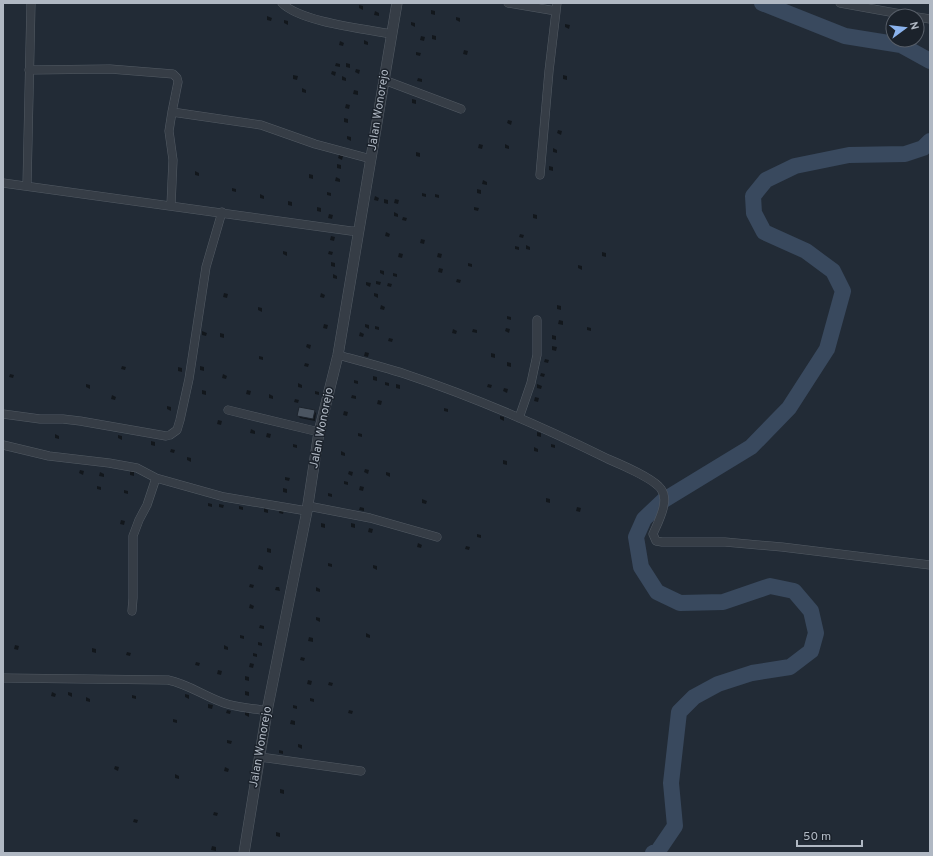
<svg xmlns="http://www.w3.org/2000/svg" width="933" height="856" font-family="Overpass,sans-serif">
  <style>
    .shadow { fill: #0007 }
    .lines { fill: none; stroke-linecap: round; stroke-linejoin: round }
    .river { stroke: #39495e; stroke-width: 16 }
    .building { fill: #4b5561; stroke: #1d242d }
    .minor-casing { stroke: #535b64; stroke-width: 9 }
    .tertiary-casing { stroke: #535b64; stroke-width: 11 }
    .minor { stroke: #363d46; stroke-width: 8 }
    .tertiary { stroke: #363d46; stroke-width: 10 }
    .labels { text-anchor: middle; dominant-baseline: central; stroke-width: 3; stroke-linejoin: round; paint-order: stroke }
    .street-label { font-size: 12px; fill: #b0b8c3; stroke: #1b222b }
  </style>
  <rect width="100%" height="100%" fill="#222b36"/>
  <path class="shadow" d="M359 5 363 6V10L359 8Z
    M431 10 435 11V15L431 14Z
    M375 11 379 13V16L374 15Z
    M267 16 272 18 271 21 267 20Z
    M456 17 460 18V22L456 20Z
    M284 20 288 21V25L284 23Z
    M411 22 415 23V27L411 25Z
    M565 24 570 25 569 29 565 27Z
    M432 35 436 36V40L432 39Z
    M421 36 425 37 424 41 420 40Z
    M364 40 368 42V45L364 44Z
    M340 41 344 43 343 46 339 45Z
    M464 50 468 51 467 55 463 54Z
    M416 52 421 53 420 56 416 55Z
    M336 63 340 64V67L335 66Z
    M346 63 350 64V68L346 67Z
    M356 69 360 70 359 74 355 72Z
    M332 71 336 72 335 76 331 74Z
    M293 75 298 76 297 80 293 79Z
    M563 75 567 76V80L563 79Z
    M342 76 346 78V81L342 80Z
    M418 78 422 79V82L417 81Z
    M302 88 306 90V93L302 92Z
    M354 90 358 91V95L353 94Z
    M412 99 416 100V104L412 103Z
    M346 104 350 105 349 109 345 108Z
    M344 118 348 119V123L344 122Z
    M508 120 512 121 511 125 507 123Z
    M558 130 562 131 561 135 557 133Z
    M347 136 351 137V141L347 139Z
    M479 144 483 145 482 149 478 148Z
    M505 144 509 146V149L505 148Z
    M553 148 557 150V153L553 152Z
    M416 152 420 153V157L416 156Z
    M339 155 343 156 342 160 338 158Z
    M337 164 341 165V169L337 168Z
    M549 166 553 167V171L549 170Z
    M195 171 199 173V176L195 175Z
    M309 174 313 175V179L309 178Z
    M336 177 340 179V182L335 181Z
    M483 180 487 182V185L482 184Z
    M232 188 236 189V192L232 191Z
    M477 189 481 190V194L477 193Z
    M327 192 331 193V196L327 195Z
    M422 193 426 194V197L422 196Z
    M260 194 264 196V199L260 198Z
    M435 194 439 195V198L435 197Z
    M375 196 379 198 378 201 374 200Z
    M384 199 388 200V204L384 203Z
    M395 199 399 200 398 204 394 203Z
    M288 201 292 202V206L288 205Z
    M317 207 321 208V212L317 211Z
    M474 207 479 208 478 211 474 210Z
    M394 212 398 214V217L394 216Z
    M329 214 333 215 332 219 328 218Z
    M533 214 537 215V219L533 218Z
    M403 217 407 218 406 221 402 220Z
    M386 232 390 234 389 237 385 236Z
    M520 234 524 235 523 238 519 237Z
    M331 236 335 237 334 241 330 240Z
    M421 239 425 240 424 244 420 243Z
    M526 245 530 247V250L526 249Z
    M515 246 519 247V250L515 249Z
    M283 251 287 252V256L283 254Z
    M329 251 333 252 332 255 328 254Z
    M602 252 606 253V257L602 256Z
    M399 253 403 254 402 258 398 257Z
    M438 253 442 254 441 258 437 257Z
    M331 262 335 263V267L331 266Z
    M468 263 472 264V267L468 266Z
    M578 265 582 266V270L578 268Z
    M439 268 443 269 442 273 438 272Z
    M380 270 384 271V275L380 273Z
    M393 273 397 274V277L393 276Z
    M333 274 337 276V279L333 278Z
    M457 279 461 280 460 283 456 282Z
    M376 281 381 282 380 285 376 284Z
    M366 282 371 283 370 287 366 285Z
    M388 283 392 284 391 287 387 286Z
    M224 293 228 294 227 298 223 297Z
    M321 293 325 295 324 298 320 297Z
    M374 293 378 294V298L374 296Z
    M381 305 385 307 384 310 380 309Z
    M557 305 561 306V310L557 309Z
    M258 307 262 308V312L258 310Z
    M507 316 511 317V320L507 319Z
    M559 320 563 321V325L558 324Z
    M324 324 328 325 327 329 323 328Z
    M365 324 369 325V329L365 327Z
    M375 326 379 327V330L375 329Z
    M587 327 591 328V331L587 330Z
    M506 328 510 329 509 333 505 331Z
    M453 329 457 331 456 334 452 333Z
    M473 329 477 330V333L472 332Z
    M202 331 207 333 206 336 202 335Z
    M360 332 364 334 363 337 359 336Z
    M220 333 224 334V338L220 337Z
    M552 335 556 336V340L552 339Z
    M389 338 393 339 392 342 388 341Z
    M307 344 311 345 310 349 306 347Z
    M552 346 557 347 556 351 552 350Z
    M365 352 369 353 368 357 364 356Z
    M491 353 495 354V358L491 357Z
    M259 356 263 357V360L259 359Z
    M545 359 549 360 548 363 544 362Z
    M507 362 511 363V367L507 366Z
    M305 363 309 364 308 367 304 366Z
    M122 366 126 367 125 370 121 369Z
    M200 366 204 367V371L200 370Z
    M178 367 182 368V372L178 371Z
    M541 373 545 374 544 377 540 376Z
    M10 374 14 375 13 378 9 377Z
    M223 374 227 376 226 379 222 378Z
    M373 376 377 377V381L373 380Z
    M354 380 358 381V384L354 383Z
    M385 382 389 383V386L385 385Z
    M298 383 302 385V388L298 387Z
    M86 384 90 385V389L86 387Z
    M396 384 400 385V389L396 388Z
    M488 384 492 385 491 388 487 387Z
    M537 384 542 386 541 389 537 388Z
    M504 388 508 389 507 393 503 391Z
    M202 390 206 391V395L202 394Z
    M247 390 251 391 250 395 246 394Z
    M315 391 319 392V395L315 394Z
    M269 394 273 396V399L269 398Z
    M112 395 116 397 115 400 111 399Z
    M352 395 356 396V399L351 398Z
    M535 397 539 398 538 402 534 401Z
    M295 399 299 400 298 403 294 402Z
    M378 400 382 401 381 405 377 404Z
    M167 406 171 407V411L167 409Z
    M444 408 448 409V412L444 411Z
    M314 411 316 413 315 421 300 418 298 415Z
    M344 411 348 412 347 416 343 415Z
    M500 416 504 417V421L500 419Z
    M218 420 222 421 221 425 217 424Z
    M251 429 255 431V434L250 433Z
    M537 432 541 433V437L537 436Z
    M267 433 271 434 270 438 266 437Z
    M358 433 362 434V437L358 436Z
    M55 434 59 436V439L55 438Z
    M118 435 122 436V440L118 438Z
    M151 441 155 442V446L151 445Z
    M293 444 297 445V448L293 447Z
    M551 444 555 445V448L551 447Z
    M534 447 538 449V452L534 451Z
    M171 449 175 450 174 453 170 452Z
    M341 451 345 453V456L341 455Z
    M187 457 191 458V462L187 460Z
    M503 460 507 461V465L503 464Z
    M365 469 369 470 368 474 364 472Z
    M80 470 84 471 83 475 79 473Z
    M130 471 134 472V476L130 475Z
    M349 471 353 472 352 476 348 474Z
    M100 472 104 474V477L99 476Z
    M386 472 390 473V477L386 475Z
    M285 477 290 478 289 481 285 480Z
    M344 481 348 482V485L344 484Z
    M97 486 101 487V490L97 489Z
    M360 486 364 487 363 491 359 490Z
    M283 488 287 489V493L283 492Z
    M124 490 128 491V494L124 493Z
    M328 493 332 494V497L328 496Z
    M546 498 550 499V503L546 502Z
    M422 499 427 501 426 504 422 503Z
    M208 503 212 504V507L208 506Z
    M219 504 224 505 223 508 219 507Z
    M239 506 243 507V510L239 509Z
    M360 507 364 508V511L359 510Z
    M577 507 581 508 580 512 576 511Z
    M264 508 268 510V513L264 512Z
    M280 509 284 510 283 514 279 513Z
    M121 520 125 521 124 525 120 524Z
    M321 523 325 524V528L321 527Z
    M351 523 355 524V528L351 527Z
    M369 528 373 529 372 533 368 532Z
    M477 534 481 535V538L477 537Z
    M418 543 422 545 421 548 417 547Z
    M466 546 470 547 469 550 465 549Z
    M267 548 271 549V553L267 552Z
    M328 563 332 564V567L328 566Z
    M259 565 263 567V570L258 569Z
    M373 565 377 566V570L373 568Z
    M250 584 254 585 253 588 249 587Z
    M276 587H279L280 591 275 590Z
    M316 587 320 589V592L316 591Z
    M250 604 254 606 253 609 249 608Z
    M316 617 320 618V622L316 620Z
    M260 625 264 626V629L259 628Z
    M366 633 370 635V638L366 637Z
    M240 635 244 636V639L240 638Z
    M309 637 313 638V642L308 641Z
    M258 642 262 643V646L258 645Z
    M15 645 19 646 18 650 14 649Z
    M224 645 228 647V650L224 649Z
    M92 648 96 649V653L92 652Z
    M127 652 131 653 130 656 126 655Z
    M253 653 257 654V657L253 656Z
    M301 657 305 658 304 661 300 660Z
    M196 662 200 663 199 666 195 665Z
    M250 663 254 664 253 668 249 667Z
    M218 670 222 671 221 675 217 674Z
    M245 676 249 677V681L245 680Z
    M308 680 312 681 311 685 307 684Z
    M329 682 333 683 332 686 328 685Z
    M245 691 249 692V696L245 695Z
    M52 692 56 694 55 697 51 696Z
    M68 692 72 693V697L68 695Z
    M185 694 189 695V699L185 697Z
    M132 695 136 696V699L132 698Z
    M86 697 90 699V702L86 701Z
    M310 698 314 699V702L310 701Z
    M208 704 213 705 212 709 208 708Z
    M293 705 297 706V709L293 708Z
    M227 710 231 711 230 714 226 713Z
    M349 710 353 711 352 714 348 713Z
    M245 712 249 713V717L245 715Z
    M173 719 177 720V723L173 722Z
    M291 720 295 721V725L290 724Z
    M227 740 232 741 231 744 227 743Z
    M298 744 302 745V749L298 747Z
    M279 750 283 751V754L279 753Z
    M115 766 119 767 118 771 114 769Z
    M225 767 229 769 228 772 224 771Z
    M175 774 179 776V779L175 778Z
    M280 789 284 790V794L280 793Z
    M214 812 218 813 217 816 213 815Z
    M134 819 138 820 137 823 133 822Z
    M276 832 280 833V837L276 836Z
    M212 846 216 847V851L211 850Z"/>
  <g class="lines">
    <path class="river" d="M762 3 845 36 901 45 930 61
      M653 853 658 851 675 826 671 783 679 712 694 697 718 684 752 673 790 667 811 651 816 633 811 611 794 591 770 586 723 602 680 603 657 592 641 567 636 537 644 519 664 500 751 447 789 408 827 349 843 291 833 271 806 251 764 232 754 213 753 196 766 180 795 166 849 155 905 154 923 148 930 141"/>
  </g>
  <path class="building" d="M299 407 315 410 313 419 297 416Z"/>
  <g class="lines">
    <defs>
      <path id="minor" d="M282 3C300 22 365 29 392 34
        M508 3 556 11
        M840 3 912 16
        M917 17 930 19
        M29 70 110 69 173 74 177 78 178 82 172 112 261 125 315 144 371 159
        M384 80 461 109
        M540 175 549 71 557 3
        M3 183 351 231H359
        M27 185 31 3
        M171 205 173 160 169 131 172 112
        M338 355C360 361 383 367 405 374 474 397 543 427 608 459 620 464 654 479 661 489 670 501 658 522 653 534L656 541 662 542H725L782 547 930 565
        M228 410 319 432
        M3 414 40 419H63L80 421 166 436 170 435 177 430 180 420 189 379 206 267 222 212
        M519 418 531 383 537 355V320
        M3 445 49 456 109 463 137 468 156 478 224 497 307 511
        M308 506 370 518 437 537
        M132 611 133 598V536L139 520 147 505 156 478
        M3 678 168 680C188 684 204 696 224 703 238 708 253 708 267 711
        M260 757 361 771"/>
      <path id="tertiary" d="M244 853 267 711 307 511 319 432 338 355 397 3"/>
    </defs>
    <use href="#minor" class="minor-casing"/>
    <use href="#tertiary" class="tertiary-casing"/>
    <use href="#minor" class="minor"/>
    <use href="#tertiary" class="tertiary"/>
  </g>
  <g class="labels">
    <g class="street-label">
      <text transform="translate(379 110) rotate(-81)">Jalan Wonorejo</text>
      <text transform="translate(322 428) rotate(-79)">Jalan Wonorejo</text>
      <text transform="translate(261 747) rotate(-80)">Jalan Wonorejo</text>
    </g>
  </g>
  <rect width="933" height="856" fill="none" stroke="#b0b8c3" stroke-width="8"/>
  <g transform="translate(905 28) rotate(75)"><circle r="19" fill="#1b222b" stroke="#575e68"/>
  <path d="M0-3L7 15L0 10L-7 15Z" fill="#8bb3ed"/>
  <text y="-6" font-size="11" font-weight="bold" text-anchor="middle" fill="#b0b8c3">N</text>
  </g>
  <path d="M797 840v6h65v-6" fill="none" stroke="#b0b8c3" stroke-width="2"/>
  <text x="803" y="840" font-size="12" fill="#b0b8c3" stroke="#1b222b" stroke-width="3" paint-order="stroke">50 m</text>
</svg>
